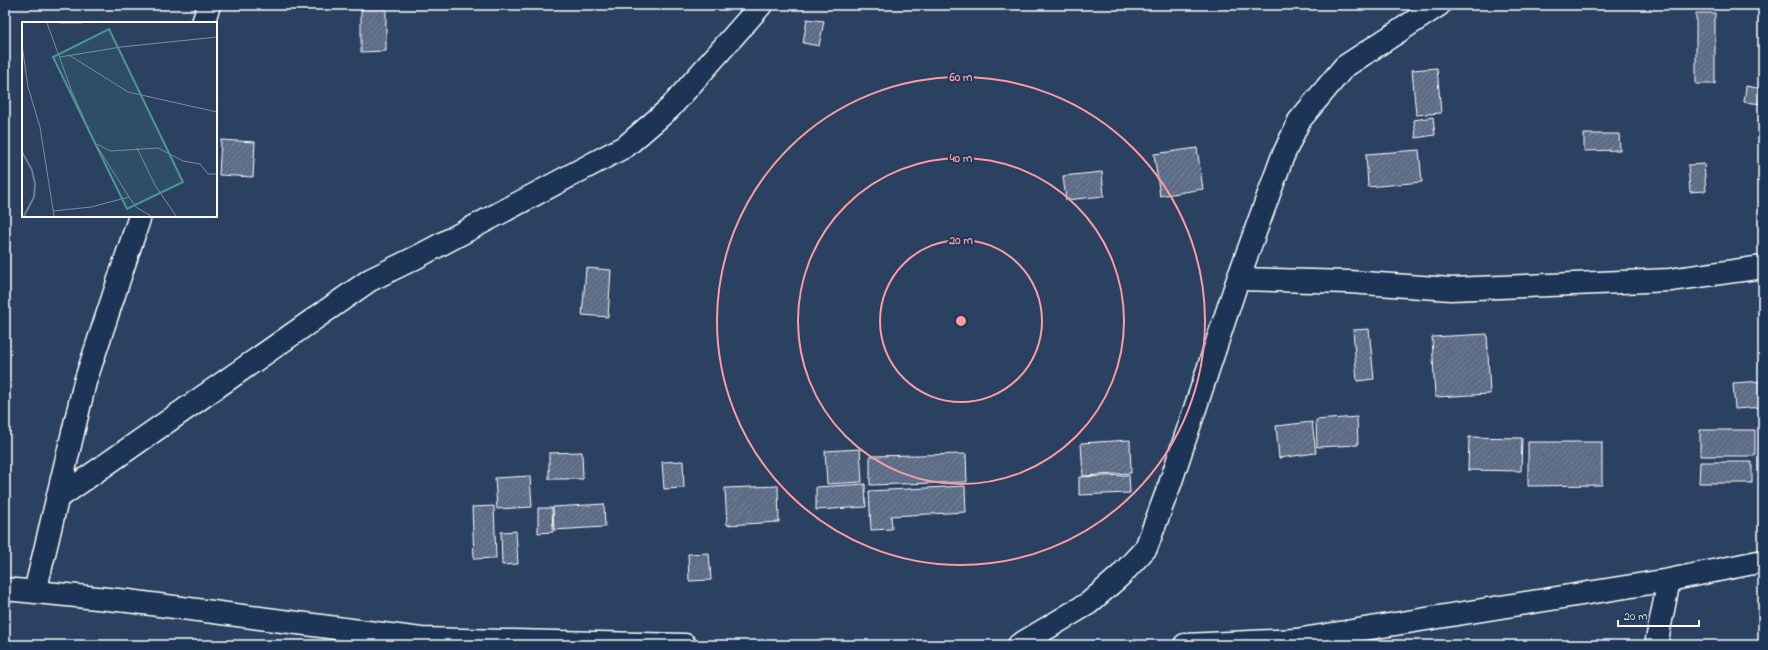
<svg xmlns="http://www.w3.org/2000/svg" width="1768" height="650" font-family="'Indie Flower',sans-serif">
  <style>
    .building { fill: url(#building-hatch); stroke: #fff }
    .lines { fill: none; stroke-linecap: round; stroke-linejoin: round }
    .minor-casing { stroke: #fff; stroke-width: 25 }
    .minor { stroke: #1d3557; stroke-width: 22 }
    .ring { fill: none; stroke: #ff9aa2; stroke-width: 2 }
    .inset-river { fill: none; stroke: #6d7d92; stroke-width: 2 }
    .inset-road { fill: none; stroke: #7f8da0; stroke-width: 1 }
    .view { fill: #4b9892; fill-opacity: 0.15; stroke: #4b9892; stroke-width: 2 }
    .inset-edge { fill: none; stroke: #fff; stroke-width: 2 }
    .centre { fill: #ff9aa2; stroke: #1d3557; stroke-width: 2 }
    .ring-label { font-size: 12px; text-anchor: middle; font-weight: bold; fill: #ff9aa2; stroke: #1d3557; stroke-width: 4; stroke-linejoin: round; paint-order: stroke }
  </style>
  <defs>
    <pattern id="building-hatch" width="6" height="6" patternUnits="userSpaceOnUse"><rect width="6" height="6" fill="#5b6c86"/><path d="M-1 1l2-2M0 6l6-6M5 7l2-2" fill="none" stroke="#748298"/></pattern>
  </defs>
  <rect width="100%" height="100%" fill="#2a4161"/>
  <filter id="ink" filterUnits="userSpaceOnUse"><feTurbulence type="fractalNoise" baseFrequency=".025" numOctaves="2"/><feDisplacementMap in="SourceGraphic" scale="8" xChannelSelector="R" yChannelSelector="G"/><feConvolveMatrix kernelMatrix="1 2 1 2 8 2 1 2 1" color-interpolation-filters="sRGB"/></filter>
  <g filter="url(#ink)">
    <path class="building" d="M361 5H386V51L361 52Z
      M1696 13H1715V84H1696Z
      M807 19 824 21 819 46 803 43Z
      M1437 68 1441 113 1416 115 1412 70Z
      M1746 86 1763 89V104L1744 102Z
      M1433 117 1435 135 1416 138 1414 120Z
      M1584 134H1619L1620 150 1584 151Z
      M221 140 255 142 253 177 219 175Z
      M1197 148 1203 189 1160 196 1154 154Z
      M1419 150 1422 182 1368 187 1366 154Z
      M1704 164 1706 191 1690 192 1688 165Z
      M1102 172 1104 196 1066 200 1063 176Z
      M586 268 611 270 608 317 582 315Z
      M1369 329 1374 379 1357 381 1353 330Z
      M1487 334 1490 394 1435 397 1432 337Z
      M1763 381V407L1735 409 1733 383Z
      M1357 417 1358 445 1317 447 1316 420Z
      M1312 422 1316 453 1279 458 1276 426Z
      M1700 430H1755V456H1700Z
      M1469 437 1522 438 1521 471 1468 470Z
      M1130 440 1131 473 1083 476 1081 443Z
      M1528 442H1602V485L1528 486Z
      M860 449 862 482 827 484 825 451Z
      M582 452 583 479H549V453Z
      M966 454 967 482 870 485V456Z
      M683 461 684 488 664 489 662 462Z
      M1700 462H1752V483H1699Z
      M1129 475 1130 493 1079 495V477Z
      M530 476 532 507 497 509 495 478Z
      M865 484 866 507 816 510V487Z
      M778 486 779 522 727 525 725 488Z
      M965 486 966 512 891 516 892 529 871 530 869 491Z
      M604 504 605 527 554 530 553 507Z
      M494 506 496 558 474 559 472 507Z
      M538 508H552L553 532 538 533Z
      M516 531 518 564 502 565 501 532Z
      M709 553 711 580 689 581 688 554Z"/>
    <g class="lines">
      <defs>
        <path id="minor" d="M203 23 209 5
          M1238 279 1349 282 1451 289 1670 280 1763 267
          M58 498 370 280 417 257 626 146 670 108 761 5
          M5 589 128 601 421 639 685 645
          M35 592 85 382 140 216
          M1019 645 1089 603 1120 576 1146 548 1170 484 1238 279 1282 158 1299 121 1344 67 1439 5
          M1185 645 1296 640 1669 580 1763 561
          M1656 645 1669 580"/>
      </defs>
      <use href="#minor" class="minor-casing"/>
      <use href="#minor" class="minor"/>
    </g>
  </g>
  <g class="ring">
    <circle cx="961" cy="321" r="81"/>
    <circle cx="961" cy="321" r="163"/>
    <circle cx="961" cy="321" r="244"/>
  </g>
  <g transform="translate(22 22)">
    <rect width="195" height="195" fill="#2a4161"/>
    <path class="inset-river" d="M0 130 10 148 13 162 12 175 2 194"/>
    <path class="inset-road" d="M25 1 50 70 73 121 107 175 114 185 129 194M37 1H60M0 23 6 65 18 105 32 194M47 33 106 70 195 90M38 35 99 25 195 15M75 122 88 129 136 126 161 139 178 142 186 152H195M115 126 133 163 154 194M31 189 69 185 107 175"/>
    <path class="view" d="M87 7 161 160 105 187 31 35Z"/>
    <rect width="195" height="195" class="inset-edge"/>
  </g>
  <circle cx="961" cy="321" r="6" class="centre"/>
  <g class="ring-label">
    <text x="961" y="81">60 m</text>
    <text x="961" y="162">40 m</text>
    <text x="961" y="244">20 m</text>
  </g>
  <rect width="1768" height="650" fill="none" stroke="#1d3557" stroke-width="20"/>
  <rect x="10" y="10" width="1748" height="630" fill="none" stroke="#fff" stroke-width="1.5" filter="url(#ink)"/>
  <path d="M1618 620v6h81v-6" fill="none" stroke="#ffffff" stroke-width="2"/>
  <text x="1624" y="620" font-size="12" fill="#ffffff" stroke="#1d3557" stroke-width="3" paint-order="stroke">20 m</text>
</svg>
